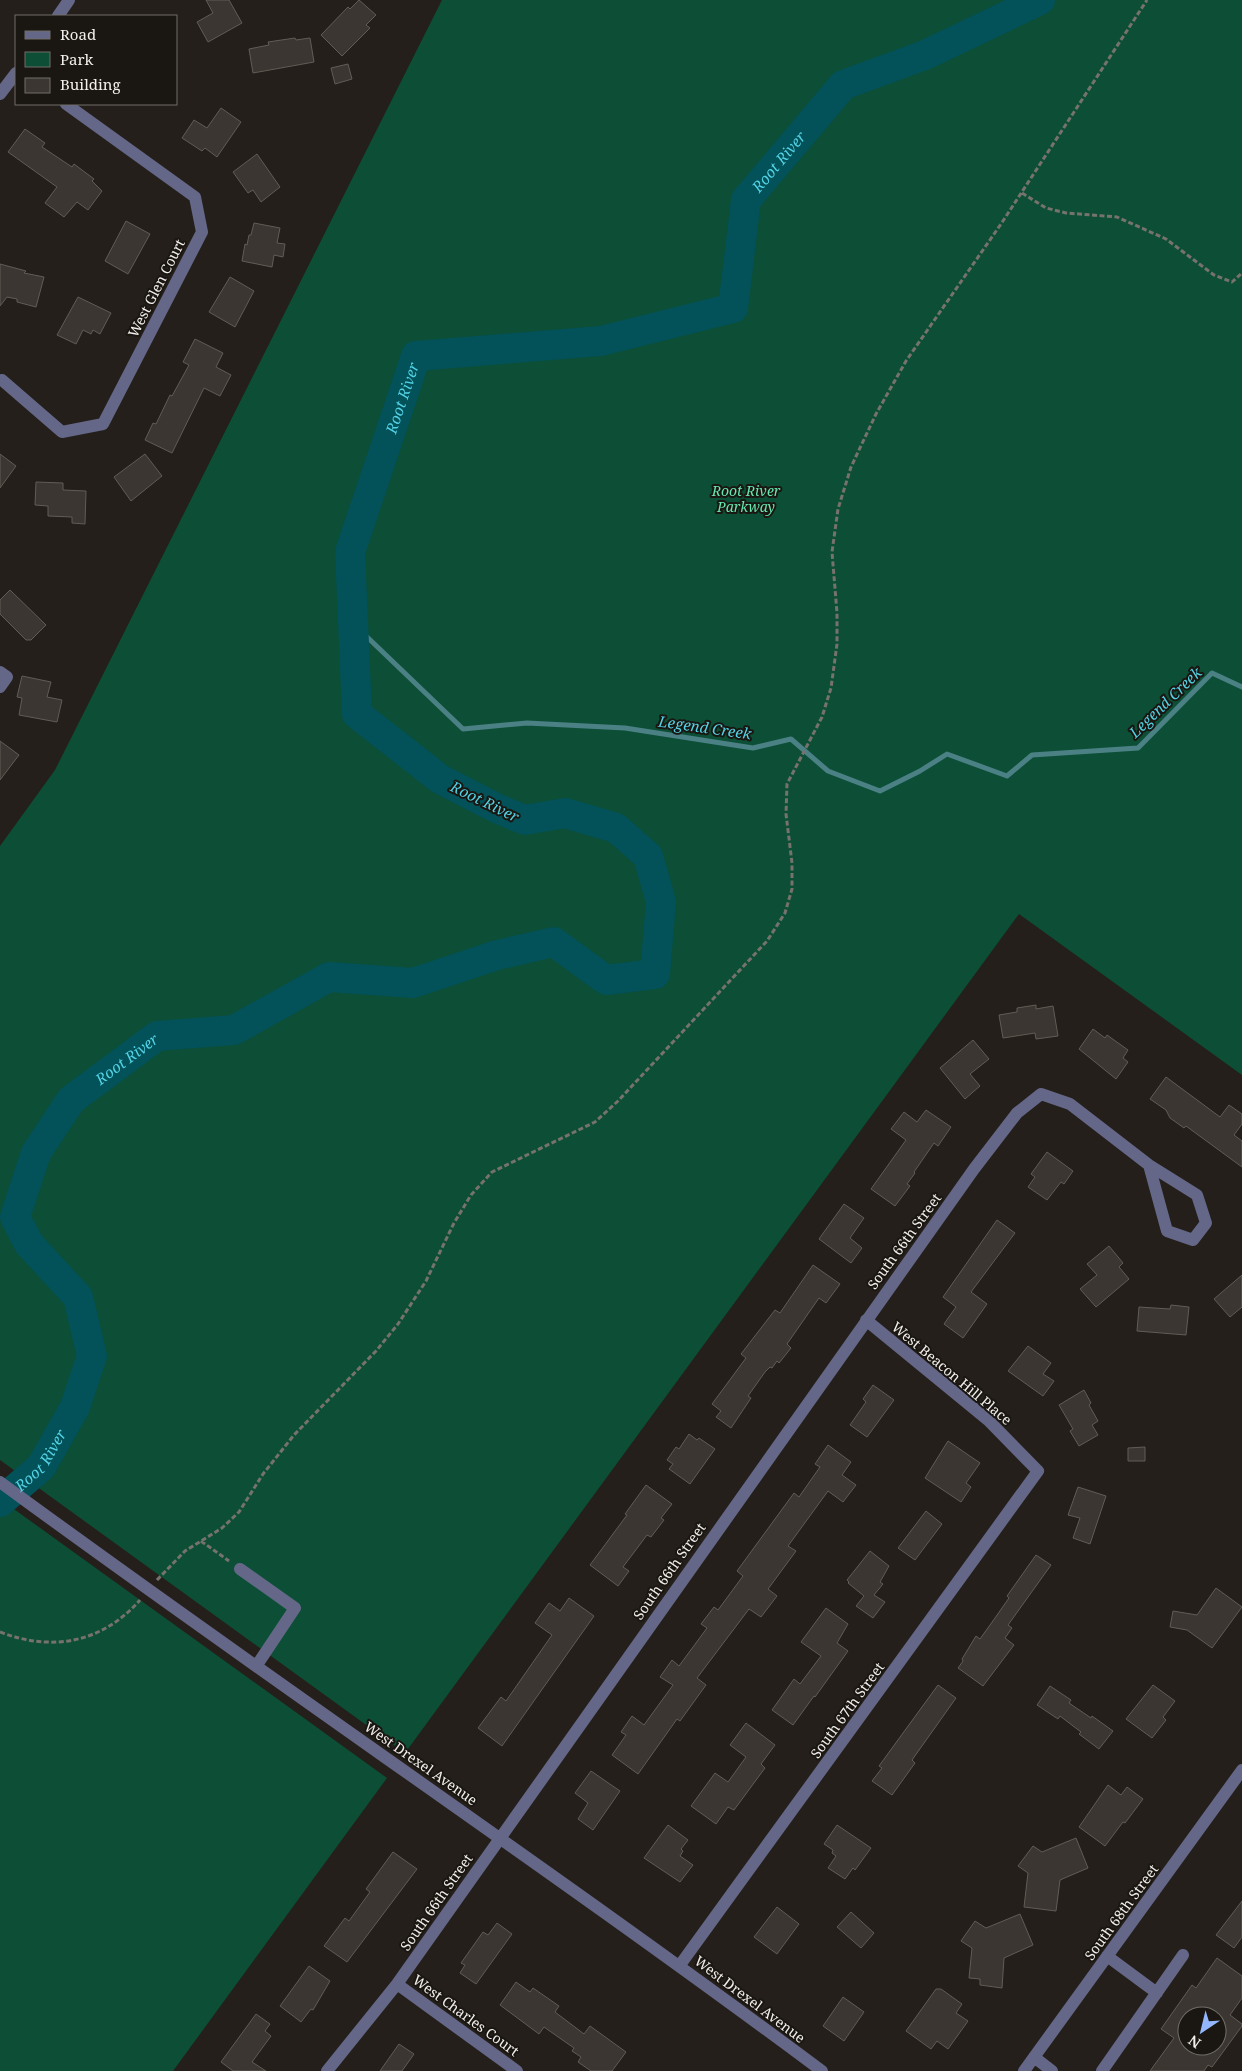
<svg xmlns="http://www.w3.org/2000/svg" width="1242" height="2071" font-family="'Noto Serif',serif">
  <style>
    .green { fill: #0c4f36 }
    .lines { fill: none; stroke-linecap: round; stroke-linejoin: round }
    .stream { stroke: #4b8085; stroke-width: 5 }
    .river { stroke: #035159; stroke-width: 30 }
    .building { fill: #3b3631; stroke: #625c56; fill-rule: evenodd }
    .path { stroke: #76726d; stroke-width: 3; stroke-dasharray: 5 2.5; stroke-linecap: butt }
    .minor { stroke: #646787; stroke-width: 12 }
    .labels { text-anchor: middle; dominant-baseline: central; stroke-width: 4; stroke-linejoin: round; paint-order: stroke }
    .street-label { font-size: 14px; fill: #f3efec; stroke: #1a1611 }
    .park-label { font-size: 14px; font-style: italic; fill: #65e7af; stroke: #1a1611 }
    .water-label { font-size: 15px; font-style: italic; fill: #52d2e4; stroke: #1a1611 }
  </style>
  <rect width="100%" height="100%" fill="#241f1a"/>
  <path class="green" d="M442 0H1242V1075L1019 914 405 1753 0 1460V846L55 770Z
    M0 1499 387 1778 173 2071H0Z"/>
  <g class="lines">
    <path class="stream" d="M351 583 363 609 365 635 463 729 527 723 625 728 753 748 791 739 828 771 880 791 920 771 947 754 1007 776 1032 755 1138 748 1212 673 1242 687"/>
    <path class="river" id="s1" d="M0 1502 41 1467 75 1407 92 1356 78 1297 29 1244 15 1217 36 1153 71 1100 157 1036 234 1030 329 977 413 983 497 955 554 942 606 980 655 974 661 902 648 856 616 828 565 813 525 820 496 808 440 779 357 714 350 552 416 356 601 341 733 308 746 200 843 85 925 55 1040 0"/>
  </g>
  <path class="building" d="M206 0H229L242 23 208 42 197 22 213 13Z
    M359 0 376 15 366 25 370 28 342 56 321 35 348 7 350 9Z
    M295 38 296 40 310 38 314 62 253 73 249 49 269 45 268 42Z
    M348 64 352 79 335 84 331 68Z
    M221 108 241 122 217 157 205 148 202 151 182 138 194 120 207 128Z
    M25 129 45 143 42 147 72 167 74 164 94 179 92 181 102 191 88 210 77 202 64 217 45 203 57 187 8 152Z
    M257 154 280 187 261 202 253 190 248 193 233 172Z
    M126 221 150 234 128 274 105 261Z
    M254 223 280 228 277 243 285 244 283 257 274 255 272 267 242 261 245 244 247 245 249 235H251Z
    M0 264 26 271 24 273 44 277 36 307 17 302V299L7 297 0 306Z
    M230 277 254 291 235 327 209 312Z
    M78 297 111 313 100 334 93 330 91 334 83 330 76 344 57 335Z
    M195 339 223 353 216 367 231 375 220 396 204 388 172 453 145 440 153 423 156 424 170 395 172 396 189 365 183 362Z
    M0 454 16 466 0 488Z
    M145 454 162 476 131 501 114 477Z
    M36 482 63 483V490L86 491 85 524 72 523V517L48 516V506L35 505Z
    M10 590 46 625 31 640H26L0 614V600Z
    M22 676 51 682 47 697 62 700 57 722 19 715 22 698 17 697Z
    M0 741 19 755 0 780Z
    M1036 1005V1009L1053 1006 1058 1036 1036 1039 1035 1033 1003 1038 999 1015 1017 1012V1008Z
    M1093 1029 1105 1038 1107 1035 1128 1050 1123 1058 1128 1062 1116 1079 1079 1049Z
    M973 1040 989 1059 970 1074 980 1086 965 1099 940 1068Z
    M1166 1077 1220 1117 1229 1105 1242 1114V1124L1234 1135 1242 1141V1167L1186 1126 1184 1128 1170 1118 1166 1110 1150 1099Z
    M926 1110 951 1127 938 1146 934 1143 914 1172 915 1173 907 1184 910 1186 895 1206 871 1189 906 1140 891 1129 904 1112 917 1122Z
    M1047 1152 1073 1171 1064 1184 1061 1182 1047 1200 1028 1187 1035 1177 1031 1174Z
    M844 1204 864 1218 850 1238 862 1248 851 1263 819 1239Z
    M997 1220 1015 1233 971 1292 987 1304 963 1338 944 1324 956 1307 943 1297Z
    M1109 1246 1123 1263 1119 1267 1129 1279 1096 1307 1080 1289 1097 1275 1087 1264Z
    M813 1265 840 1284 826 1303 819 1298 787 1344 791 1348 779 1363 777 1361 772 1368 770 1367 765 1372 748 1396 751 1398 731 1428 716 1417 721 1411 712 1404 746 1358 741 1354 775 1310 780 1313Z
    M1242 1275V1307L1230 1317 1214 1299Z
    M1171 1305 1189 1307 1186 1335 1137 1331 1139 1307 1170 1309Z
    M1028 1346 1051 1363 1043 1374 1054 1381 1043 1396 1008 1371Z
    M873 1385 894 1400 867 1437 850 1425 866 1402 863 1399Z
    M1084 1390 1091 1403 1089 1405 1098 1421 1092 1425 1098 1435 1079 1446 1070 1431 1073 1429 1059 1405Z
    M689 1434 697 1440 699 1438 715 1449 690 1484 669 1469 673 1464 667 1460 676 1447 679 1449Z
    M948 1441 980 1463 966 1483 971 1487 961 1502 925 1478Z
    M828 1445 851 1462 842 1475 856 1485 843 1502 828 1491 788 1546 796 1551 768 1589 777 1596 761 1617 749 1609 697 1678 706 1685 680 1721 677 1719 638 1774 612 1755 626 1735 621 1732 632 1716 644 1725 673 1685 660 1677 672 1660 679 1666 707 1628 701 1624 714 1607 718 1610 743 1576 737 1571 794 1493 799 1497 820 1467 815 1464Z
    M1145 1447V1461H1128V1448Z
    M646 1485 672 1504 661 1518 664 1520 651 1537 647 1535 623 1567 629 1571 618 1586 590 1565 627 1515 625 1514Z
    M1078 1487 1106 1496 1090 1544 1073 1538 1080 1518 1068 1515Z
    M926 1511 942 1524 915 1560 898 1548Z
    M870 1551 889 1566 880 1582 883 1584 874 1595 885 1602 873 1618 856 1606 864 1596 848 1583 849 1582 847 1580Z
    M1036 1555 1051 1565 1008 1625 1012 1628 1005 1638 1014 1645 983 1686 958 1668 963 1661 962 1659 976 1636 980 1639 995 1618 1009 1598 1007 1596Z
    M1216 1588 1242 1607 1212 1648 1187 1630 1170 1627 1173 1611 1197 1615Z
    M569 1598 594 1616 502 1746 478 1728 501 1697 506 1701 552 1635 535 1623 549 1603 560 1611Z
    M826 1608 848 1624 837 1643 848 1651 815 1697 814 1696 793 1725 772 1710 794 1679 800 1684 821 1656 801 1642Z
    M938 1685 956 1698 912 1760 915 1763 892 1795 872 1781 882 1768 879 1766Z
    M1153 1685 1175 1701 1163 1717 1166 1720 1152 1738 1126 1719Z
    M1050 1686 1071 1700 1069 1703 1091 1718 1092 1716 1113 1731 1099 1749 1079 1734 1081 1732 1060 1716 1058 1719 1037 1705Z
    M746 1723 775 1745 761 1764 765 1768 734 1810 728 1807 716 1824 691 1806 715 1773 728 1782 746 1757 730 1745Z
    M591 1771 620 1791 593 1830 578 1819 588 1803 575 1793Z
    M1108 1785 1121 1795 1127 1787 1143 1799 1125 1823 1123 1822 1105 1846 1079 1827Z
    M668 1825 688 1840 681 1849 683 1851 680 1856 693 1865 680 1882 644 1858Z
    M837 1825 871 1848 855 1870 853 1868 845 1879 828 1868 836 1856 832 1853 833 1850 824 1844Z
    M1076 1838 1088 1868 1060 1880 1056 1911 1024 1907 1028 1873 1018 1866 1033 1846 1042 1852Z
    M393 1852 417 1869 347 1962 324 1946 345 1918 349 1921 370 1892 366 1889Z
    M1242 1901V1937L1234 1948 1216 1935Z
    M777 1907 799 1924 777 1954 754 1937Z
    M851 1912 874 1933 861 1948 837 1927Z
    M1020 1914 1033 1945 1004 1958 1002 1988 980 1985V1979L969 1978 972 1948 961 1941 975 1921 986 1928Z
    M497 1923 512 1934 476 1984 460 1973 465 1965 461 1963 483 1932 488 1935Z
    M1217 1958 1242 1976V1998L1230 2015 1242 2024V2026L1212 2067 1208 2065 1204 2071H1150L1174 2038 1161 2029 1192 1985 1196 1988ZM1187 2016H1217V2046H1187Z
    M309 1966 330 1981 313 2010 311 2009 301 2022 280 2006Z
    M516 1982 530 1992 533 1988 559 2006 555 2012 584 2034 590 2026 626 2052 612 2071H591L578 2062 581 2057 572 2051 574 2048 544 2027 539 2034 500 2005Z
    M936 1989H941L962 2004 956 2013 968 2021 948 2049 937 2041 931 2049 906 2031Z
    M843 1997 864 2012 844 2041 823 2026Z
    M256 2014 270 2024 265 2031 271 2036 252 2062 266 2071H233L221 2062Z
    M399 2044 414 2054 402 2071H380Z"/>
  <g class="lines">
    <path class="path" d="M1022 193 1046 208 1066 213 1117 217 1166 239 1214 275 1232 282 1242 273
      M201 1541 229 1561
      M157 1580 185 1551 222 1528 239 1512 263 1474 294 1435 376 1351 398 1324 426 1281 454 1223 471 1195 492 1172 595 1122 618 1101 767 941 785 913 792 889V863L786 814 787 784 822 717 831 688 837 644V613L832 552 838 509 851 467 876 414 906 361 1001 224 1147 0
      M0 1632C52 1652 102 1643 140 1600"/>
    <path class="minor" d="M58 16 69 0
      M0 94 16 73
      M2 380 62 432 103 424 202 232 195 197 66 104
      M0 672 7 677 0 687
      M0 1482C272 1682 552 1870 822 2071
      M240 1569 295 1608 257 1665
      M1107 1956 1157 1993
      M680 1965 1038 1471 988 1420 866 1320
      M397 1984 517 2071
      M1034 2057 1052 2071
      M327 2071 397 1984 974 1169 1017 1113 1041 1094 1070 1104 1149 1165 1197 1195 1206 1223 1193 1240 1167 1231 1149 1165
      M1024 2071 1242 1770
      M1102 2071 1183 1955"/>
  </g>
  <g class="labels">
    <g class="street-label">
      <text transform="translate(156 288) rotate(-63)">West Glen Court</text>
      <text transform="translate(904 1241) rotate(-54)">South 66th Street</text>
      <text transform="translate(952 1373) rotate(40)">West Beacon Hill Place</text>
      <text transform="translate(669 1571) rotate(-55)">South 66th Street</text>
      <text transform="translate(847 1710) rotate(-54)">South 67th Street</text>
      <text transform="translate(421 1763) rotate(35)">West Drexel Avenue</text>
      <text transform="translate(436 1902) rotate(-55)">South 66th Street</text>
      <text transform="translate(1121 1912) rotate(-54)">South 68th Street</text>
      <text transform="translate(750 1999) rotate(37)">West Drexel Avenue</text>
      <text transform="translate(466 2015) rotate(36)">West Charles Court</text>
    </g>
    <g class="park-label">
      <text x="746" y="490">Root River<tspan x="746" dy="16">Parkway</tspan></text>
    </g>
    <g class="water-label">
      <text stroke="none"><textPath href="#s1" startOffset="2415">Root River</textPath></text>
      <text stroke="none"><textPath href="#s1" startOffset="1890">Root River</textPath></text>
      <text transform="translate(1165 702) rotate(-44)">Legend Creek</text>
      <text transform="translate(705 727) rotate(8)">Legend Creek</text>
      <text transform="translate(485 801) rotate(26)">Root River</text>
      <text stroke="none"><textPath href="#s1" startOffset="540">Root River</textPath></text>
      <text stroke="none"><textPath href="#s1" startOffset="59">Root River</textPath></text>
    </g>
  </g>
  <rect x="15" y="15" width="162" height="90" fill="#1a1611" stroke="#716d69"/>
  <rect x="25" y="31" width="25" height="8" fill="#646787" stroke="#716d69"/>
  <text x="60" y="40" font-size="15" fill="#f3efec">Road</text>
  <rect x="25" y="52" width="25" height="15" fill="#0c4f36" stroke="#716d69"/>
  <text x="60" y="65" font-size="15" fill="#f3efec">Park</text>
  <rect x="25" y="78" width="25" height="15" fill="#3b3631" stroke="#716d69"/>
  <text x="60" y="90" font-size="15" fill="#f3efec">Building</text>
  <g transform="translate(1202 2031) rotate(215)"><circle r="24" fill="#1a1611" stroke="#716d69"/>
  <path d="M0-4L9 19L0 12L-9 19Z" fill="#93b7fd"/>
  <text y="-8" font-size="14" font-weight="bold" text-anchor="middle" fill="#f3efec">N</text>
  </g>
</svg>
